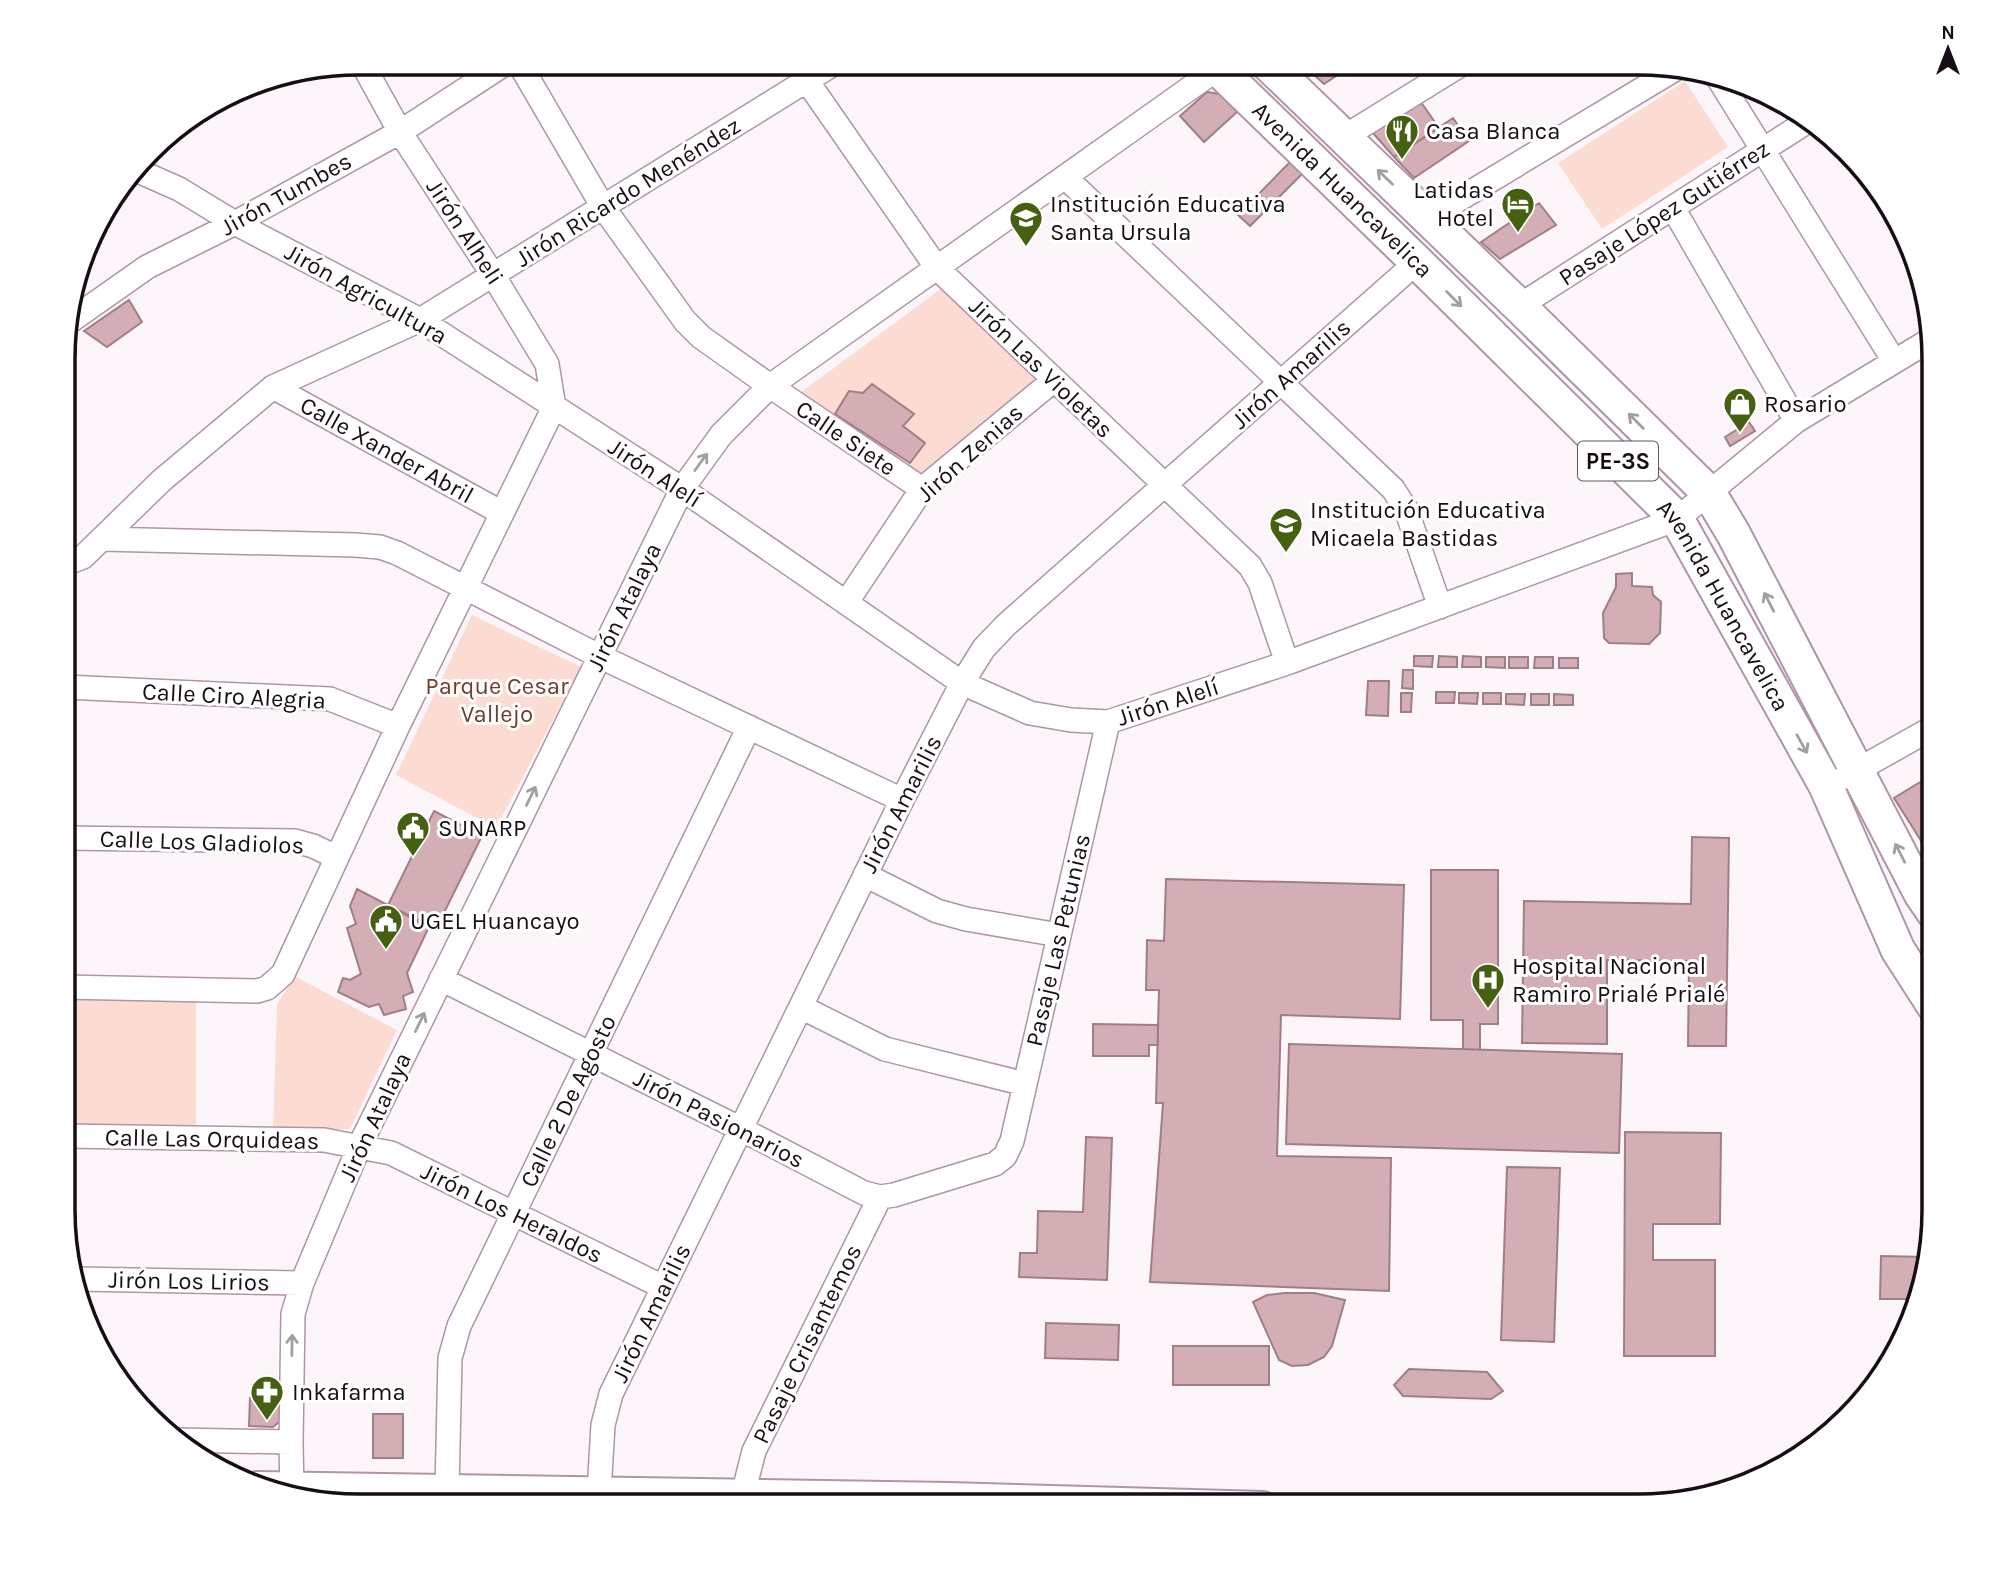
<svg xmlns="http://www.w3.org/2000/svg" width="1997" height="1569" font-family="Karla,sans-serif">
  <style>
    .green { fill: #fcdbd2 }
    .building { fill: #d3aeb5; stroke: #a17e85; stroke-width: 2 }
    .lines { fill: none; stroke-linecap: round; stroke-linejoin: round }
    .minor-casing { stroke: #b094a8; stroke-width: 26 }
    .major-casing { stroke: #b094a8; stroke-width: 32 }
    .highway-casing { stroke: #b094a8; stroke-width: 37 }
    .minor { stroke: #fff; stroke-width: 23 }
    .major { stroke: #fff; stroke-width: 28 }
    .highway { stroke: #fff; stroke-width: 33 }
    .oneway { stroke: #a29ea1 }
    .labels { text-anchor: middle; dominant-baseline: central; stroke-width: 6; stroke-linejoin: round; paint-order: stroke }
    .shield { fill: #fff; stroke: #5d565b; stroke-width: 2 }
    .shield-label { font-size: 23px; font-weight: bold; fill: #170d15 }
    .poi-label { font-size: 24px; fill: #170d15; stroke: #fff; text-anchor: start }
    .street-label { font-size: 24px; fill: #170d15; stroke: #fff }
    .park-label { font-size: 24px; fill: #723b2b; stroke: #fff }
    .rim { fill: none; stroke: #170d15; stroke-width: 3.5 }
  </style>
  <rect width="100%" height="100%" fill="#fcf6fb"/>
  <path class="green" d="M1685 81 1728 147 1602 229 1558 163Z
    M942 288 1040 384 921 477 796 396Z
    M472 615 581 667 496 828 396 775Z
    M294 976 397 1030 350 1129 273 1130 277 1005Z
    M64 993 196 996V1125H64Z"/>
  <path class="building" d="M1301 63H1356L1324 84Z
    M1207 92 1220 94 1237 112 1204 142 1180 116Z
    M1418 98 1439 128 1394 157 1372 132Z
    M1453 118 1469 141 1414 178 1394 157Z
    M1293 159 1305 171 1250 226 1238 215Z
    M1539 203 1556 225 1500 259 1481 242Z
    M129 300 142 322 107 347 84 331Z
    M872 384 914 414 903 426 925 443 910 463 835 414 849 391 863 393Z
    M1749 422 1755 431 1730 446 1725 437Z
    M1632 573V586L1652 587 1653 595 1661 602 1660 633 1649 644 1609 643 1604 638 1603 613 1616 587V574Z
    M1414 656H1433L1432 667 1414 666Z
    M1439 656 1457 657V667H1438Z
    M1463 656 1481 657V667H1462Z
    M1486 657H1505V668L1486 667Z
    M1509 657H1528V668H1509Z
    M1535 657H1553V668H1534Z
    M1559 658H1578V668H1559Z
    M1403 670H1413V689L1402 688Z
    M1368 681H1389L1388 716 1366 715Z
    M1436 692H1455L1454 703H1436Z
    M1401 693H1412L1411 712H1401Z
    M1459 693H1478L1477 704 1459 703Z
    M1483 693H1501V704H1483Z
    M1506 694H1525L1524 705 1506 704Z
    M1531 694H1549V705H1531Z
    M1554 694 1573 695V705H1554Z
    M1930 776 1934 782V842L1925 847 1894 798Z
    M434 811 482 836 436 929 388 905Z
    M1692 837 1729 838 1726 1046H1688L1689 961 1607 960V1044L1522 1043 1524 901 1691 904Z
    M1431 870H1498V1024H1480V1050H1463V1020H1431Z
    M1166 879 1404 885 1400 1019 1281 1015 1277 1156 1391 1158 1389 1291 1150 1282 1163 1103H1156L1159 990H1146L1147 940 1164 941Z
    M357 889 429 927 407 973 413 992 403 996 406 1009 384 1015 379 1004 369 1007 338 992 343 978 350 980 361 974 347 928 356 924 350 906Z
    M1093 1024 1158 1025V1045H1149V1056H1093Z
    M1289 1044 1622 1054 1619 1153 1286 1144Z
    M1625 1132 1721 1133 1720 1224H1653V1260H1715V1356H1624Z
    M1086 1137 1112 1138 1107 1280 1019 1277 1020 1253H1037L1038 1211 1083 1212Z
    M1507 1167 1560 1168 1554 1342 1501 1340Z
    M1881 1256 1927 1257 1917 1299H1880Z
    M1285 1293H1314L1345 1300 1332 1346 1324 1357 1308 1365 1292 1366 1279 1360 1253 1302 1267 1295Z
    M1046 1323 1119 1325 1118 1360 1045 1358Z
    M1173 1346H1269V1385H1173Z
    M1409 1369 1487 1372 1503 1391 1491 1399 1403 1396 1394 1385Z
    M250 1398 281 1399 280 1421 273 1427 249 1426Z
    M373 1414H403V1458H373Z"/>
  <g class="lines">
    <defs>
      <path id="minor" d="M362 63 400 132 493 275 547 364 554 407
        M519 63 603 207 685 321 701 337 770 386 922 489
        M797 63 807 81 937 268 1250 566 1260 583 1287 663
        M1718 78 1894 361
        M1344 137 1462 64
        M136 170 179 189 235 223 420 320 682 489 962 683 1030 713 1071 720 1108 722 1287 663 1677 519 1796 421 1930 340
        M1065 177 1393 489 1406 509 1440 607
        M1673 208 1796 421
        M1428 218 1677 68
        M1519 306 1808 121
        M66 324 147 267 235 223 400 132 506 63
        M273 387 502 513
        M102 539 355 545 380 547 397 553 599 656 902 800
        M65 564 83 557 161 481 273 387 420 320 835 63
        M846 603 922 489 1054 380
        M65 687 330 699 398 726
        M1845 777 1934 727
        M64 838 295 841 313 846 336 857
        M865 875 937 911 966 919 1059 935
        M441 979 741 1129 864 1193 880 1197 894 1195 995 1164 1005 1156 1012 1141 1108 722
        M64 987 257 991 267 988 283 974 398 726 554 407
        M801 1007 885 1049 1025 1084
        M64 1136 324 1140 391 1153 663 1287
        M77 1279 302 1283
        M176 1440 291 1442
        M447 1489 450 1358 459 1326 749 727
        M599 1492 603 1425 611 1394 902 800 962 683 984 648 1006 625 1417 262
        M292 1494 291 1442 293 1314 302 1283 359 1147 682 489 721 435 770 386 1217 69 1228 63
        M743 1494 754 1451 880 1197"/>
      <path id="major" d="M257 1486 949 1497 1263 1506"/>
      <g id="highway">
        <path id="s1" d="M1212 63 1417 262 1677 519 1826 786 1898 950 1934 1006"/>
        <path d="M1267 63 1519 306 1709 493 1733 533 1921 894 1934 913"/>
      </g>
    </defs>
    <use href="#minor" class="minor-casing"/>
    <use href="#major" class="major-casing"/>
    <use href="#highway" class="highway-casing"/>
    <use href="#minor" class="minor"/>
    <use href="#major" class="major"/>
    <use href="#highway" class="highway"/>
  </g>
  <defs><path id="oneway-shaft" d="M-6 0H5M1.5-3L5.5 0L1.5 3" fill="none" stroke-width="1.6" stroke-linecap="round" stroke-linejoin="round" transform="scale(1.75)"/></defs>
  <g class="oneway">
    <use href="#oneway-shaft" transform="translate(1385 177) rotate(-136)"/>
    <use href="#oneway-shaft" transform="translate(1454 299) rotate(45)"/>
    <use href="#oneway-shaft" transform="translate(1636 421) rotate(-135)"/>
    <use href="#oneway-shaft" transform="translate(701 462) rotate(-54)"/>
    <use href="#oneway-shaft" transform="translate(1769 602) rotate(-117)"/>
    <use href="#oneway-shaft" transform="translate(1802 744) rotate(61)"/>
    <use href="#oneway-shaft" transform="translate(531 796) rotate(-64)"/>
    <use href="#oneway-shaft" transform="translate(1900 853) rotate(-117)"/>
    <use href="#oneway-shaft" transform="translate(420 1022) rotate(-64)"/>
    <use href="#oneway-shaft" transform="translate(292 1345) rotate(-89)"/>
  </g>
  <defs>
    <symbol id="restaurant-pin" viewBox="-11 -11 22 30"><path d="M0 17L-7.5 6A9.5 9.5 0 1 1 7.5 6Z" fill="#456010" stroke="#fff"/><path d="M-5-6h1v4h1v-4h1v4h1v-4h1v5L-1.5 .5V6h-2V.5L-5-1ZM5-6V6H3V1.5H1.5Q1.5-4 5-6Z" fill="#fff"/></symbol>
    <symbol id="hotel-pin" viewBox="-11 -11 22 30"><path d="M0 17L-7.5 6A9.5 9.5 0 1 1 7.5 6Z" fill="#456010" stroke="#fff"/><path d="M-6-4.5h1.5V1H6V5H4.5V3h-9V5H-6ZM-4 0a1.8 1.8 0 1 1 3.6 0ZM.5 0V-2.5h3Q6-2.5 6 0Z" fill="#fff"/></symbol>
    <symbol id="school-pin" viewBox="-11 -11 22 30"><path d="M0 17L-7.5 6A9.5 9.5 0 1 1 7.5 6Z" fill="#456010" stroke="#fff"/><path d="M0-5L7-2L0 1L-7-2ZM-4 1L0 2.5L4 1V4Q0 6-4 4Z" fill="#fff"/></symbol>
    <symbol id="shop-pin" viewBox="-11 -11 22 30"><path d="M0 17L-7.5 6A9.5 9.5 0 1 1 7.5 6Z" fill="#456010" stroke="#fff"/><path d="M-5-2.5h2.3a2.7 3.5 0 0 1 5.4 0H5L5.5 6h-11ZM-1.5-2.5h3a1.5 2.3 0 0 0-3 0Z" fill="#fff"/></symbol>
    <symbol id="civic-pin" viewBox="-11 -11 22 30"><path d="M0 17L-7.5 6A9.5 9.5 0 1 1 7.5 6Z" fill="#456010" stroke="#fff"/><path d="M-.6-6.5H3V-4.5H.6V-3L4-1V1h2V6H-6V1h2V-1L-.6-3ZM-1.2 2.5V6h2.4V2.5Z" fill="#fff"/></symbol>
    <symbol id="hospital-pin" viewBox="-11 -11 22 30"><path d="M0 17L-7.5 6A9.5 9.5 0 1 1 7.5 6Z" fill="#456010" stroke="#fff"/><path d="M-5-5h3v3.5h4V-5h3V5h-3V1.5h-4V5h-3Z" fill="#fff"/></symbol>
    <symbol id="pharmacy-pin" viewBox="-11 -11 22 30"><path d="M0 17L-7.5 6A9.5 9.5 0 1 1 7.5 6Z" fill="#456010" stroke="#fff"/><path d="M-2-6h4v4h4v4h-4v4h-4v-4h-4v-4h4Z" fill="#fff"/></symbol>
  </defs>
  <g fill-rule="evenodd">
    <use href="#restaurant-pin" x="1383" y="112" width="38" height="52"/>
    <use href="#hotel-pin" x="1499" y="185" width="38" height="52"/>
    <use href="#school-pin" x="1007" y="199" width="38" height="52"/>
    <use href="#shop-pin" x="1721" y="385" width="38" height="52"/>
    <use href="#school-pin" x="1267" y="505" width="38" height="52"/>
    <use href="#civic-pin" x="394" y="809" width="38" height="52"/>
    <use href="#civic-pin" x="367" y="902" width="38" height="52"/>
    <use href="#hospital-pin" x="1469" y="961" width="38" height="52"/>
    <use href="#pharmacy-pin" x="248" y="1373" width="38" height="52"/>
  </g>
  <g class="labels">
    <rect class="shield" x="1578" y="441.5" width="80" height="39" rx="5"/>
    <g class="shield-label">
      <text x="1618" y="461">PE-3S</text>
    </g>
    <g class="poi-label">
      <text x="1426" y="131">Casa Blanca</text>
      <text x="1494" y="190" text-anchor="end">Latidas<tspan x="1494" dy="28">Hotel</tspan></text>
      <text x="1050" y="204">Institución Educativa<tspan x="1050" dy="28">Santa Ursula</tspan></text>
      <text x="1764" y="404">Rosario</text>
      <text x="1310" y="510">Institución Educativa<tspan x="1310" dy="28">Micaela Bastidas</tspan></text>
      <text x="438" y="828">SUNARP</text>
      <text x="410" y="921">UGEL Huancayo</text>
      <text x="1512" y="966">Hospital Nacional<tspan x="1512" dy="28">Ramiro Prialé Prialé</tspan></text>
      <text x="292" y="1392">Inkafarma</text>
    </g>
    <g class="street-label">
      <text stroke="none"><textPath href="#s1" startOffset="182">Avenida Huancavelica</textPath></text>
      <text transform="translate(628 192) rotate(-32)">Jirón Ricardo Menéndez</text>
      <text transform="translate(286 194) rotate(-29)">Jirón Tumbes</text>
      <text transform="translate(1664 213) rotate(-33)">Pasaje López Gutiérrez</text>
      <text transform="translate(465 232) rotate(57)">Jirón Alheli</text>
      <text transform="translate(366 294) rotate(29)">Jirón Agricultura</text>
      <text transform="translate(1041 368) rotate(44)">Jirón Las Violetas</text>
      <text transform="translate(1291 374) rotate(-42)">Jirón Amarilis</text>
      <text transform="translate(846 438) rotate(34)">Calle Siete</text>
      <text transform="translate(387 450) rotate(29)">Calle Xander Abril</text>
      <text transform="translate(970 453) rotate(-42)">Jirón Zenias</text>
      <text transform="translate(655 473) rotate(33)">Jirón Alelí</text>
      <text transform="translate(624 607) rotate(-64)">Jirón Atalaya</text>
      <text stroke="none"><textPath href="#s1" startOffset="749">Avenida Huancavelica</textPath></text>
      <text transform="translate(234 696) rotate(3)">Calle Ciro Alegria</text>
      <text transform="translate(1168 702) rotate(-18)">Jirón Alelí</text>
      <text transform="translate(901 804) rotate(-63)">Jirón Amarilis</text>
      <text transform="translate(202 842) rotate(2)">Calle Los Gladiolos</text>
      <text transform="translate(1058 940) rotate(-77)">Pasaje Las Petunias</text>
      <text transform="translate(568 1101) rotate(-64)">Calle 2 De Agosto</text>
      <text transform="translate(375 1117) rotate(-65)">Jirón Atalaya</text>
      <text transform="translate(719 1119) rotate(27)">Jirón Pasionarios</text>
      <text transform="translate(212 1139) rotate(1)">Calle Las Orquideas</text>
      <text transform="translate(512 1213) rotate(26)">Jirón Los Heraldos</text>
      <text transform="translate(189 1281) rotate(1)">Jirón Los Lirios</text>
      <text transform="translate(651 1313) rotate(-64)">Jirón Amarilis</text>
      <text transform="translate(807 1344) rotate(-64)">Pasaje Crisantemos</text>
    </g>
    <g class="park-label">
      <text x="497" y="686">Parque Cesar<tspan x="497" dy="28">Vallejo</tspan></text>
    </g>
  </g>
  <path d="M0 0H1997V1569H0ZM359 75H1638A284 284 0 0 1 1922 359V1210A284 284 0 0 1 1638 1494H359A284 284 0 0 1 75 1210V359A284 284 0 0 1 359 75Z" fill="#fff" fill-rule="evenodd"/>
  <path class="rim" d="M359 75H1638A284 284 0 0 1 1922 359V1210A284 284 0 0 1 1638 1494H359A284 284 0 0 1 75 1210V359A284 284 0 0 1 359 75Z"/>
  <g transform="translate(1948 49)" stroke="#ffffff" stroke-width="5" paint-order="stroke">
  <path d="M0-5L12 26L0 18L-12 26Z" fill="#170d15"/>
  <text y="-10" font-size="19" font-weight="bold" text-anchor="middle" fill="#170d15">N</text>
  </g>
</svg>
